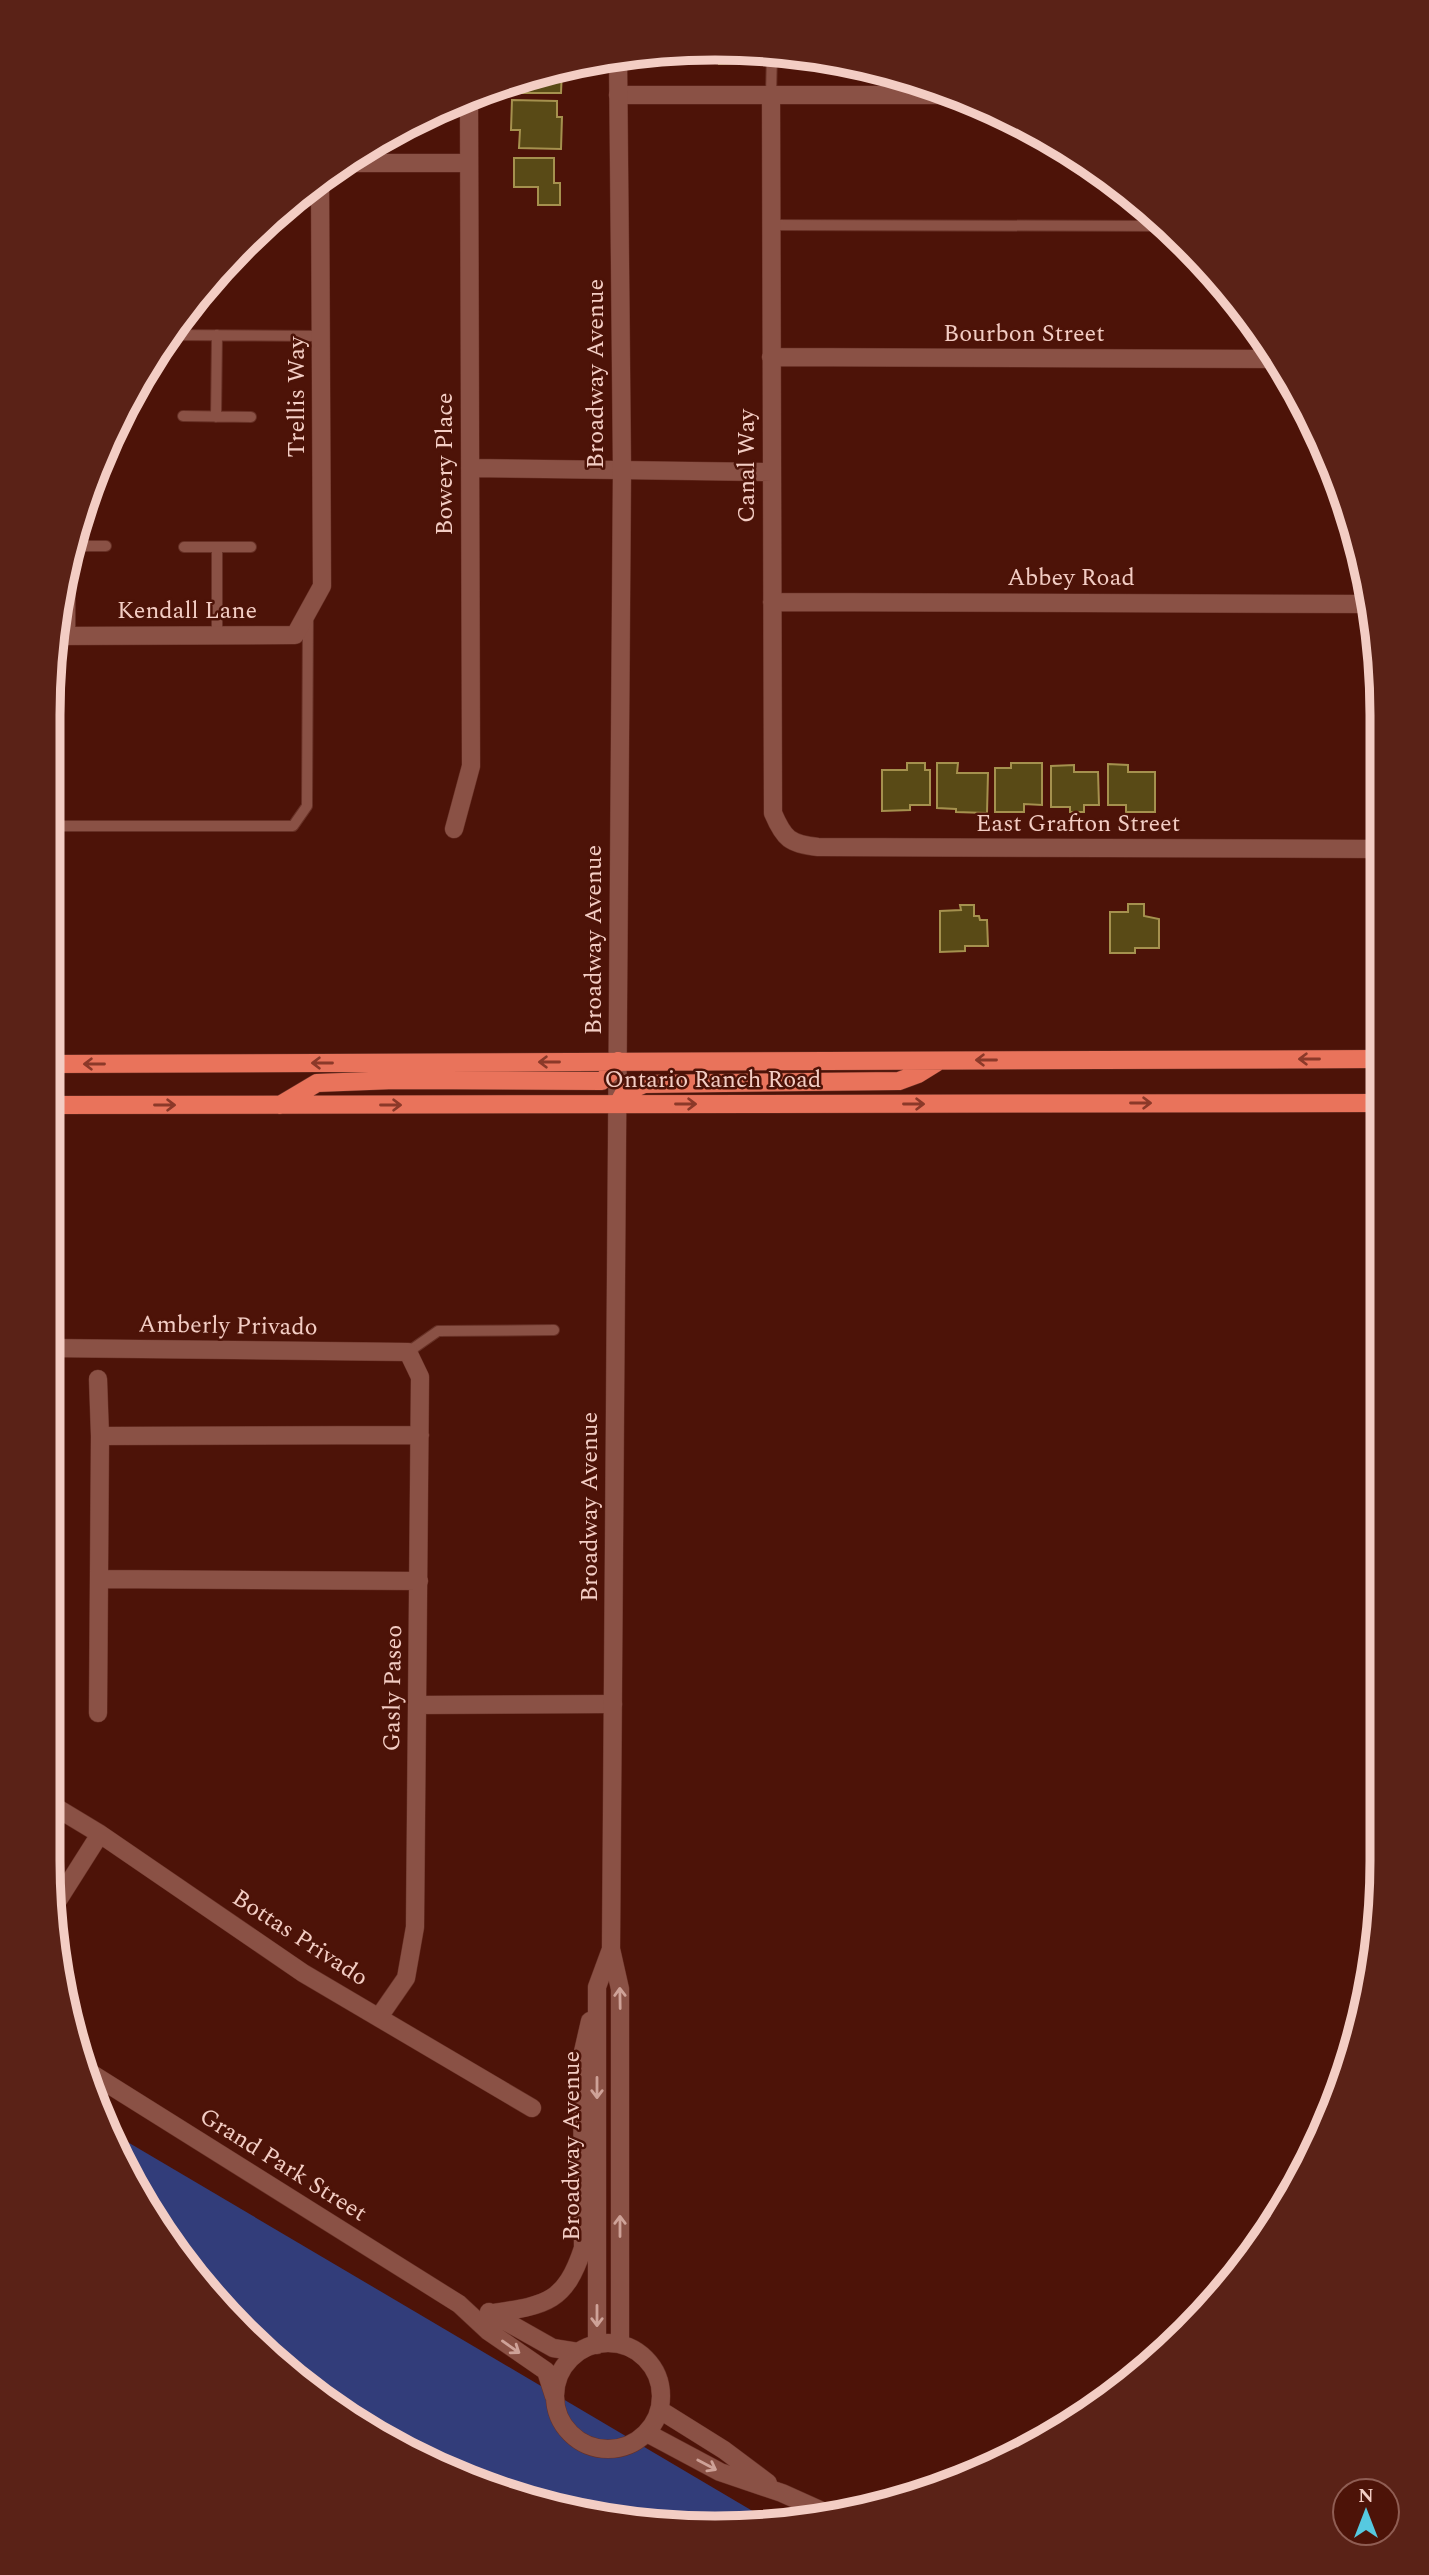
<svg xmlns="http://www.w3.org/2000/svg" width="1429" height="2575" font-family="Spectral,serif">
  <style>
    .green { fill: #323d7a }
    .building { fill: #594a16; stroke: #a5914e; stroke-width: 2 }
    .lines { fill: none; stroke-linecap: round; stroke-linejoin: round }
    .service-casing { stroke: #683126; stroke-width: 12 }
    .minor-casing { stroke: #683126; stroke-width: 19 }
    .tertiary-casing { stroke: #683126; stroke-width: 19 }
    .primary-casing { stroke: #683126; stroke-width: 19 }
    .service { stroke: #8a5145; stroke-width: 10 }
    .minor { stroke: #8a5145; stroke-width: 18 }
    .tertiary { stroke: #8a5145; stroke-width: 18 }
    .primary { stroke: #e9735b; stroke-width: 18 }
    .oneway { stroke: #8b3929 }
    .oneway2 { stroke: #cea298 }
    .labels { text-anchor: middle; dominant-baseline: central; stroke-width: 5; stroke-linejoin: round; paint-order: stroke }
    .street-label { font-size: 24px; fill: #f3cdc4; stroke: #4d1308 }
    .rim { fill: none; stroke: #f3cdc4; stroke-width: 9 }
  </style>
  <rect width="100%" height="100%" fill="#4d1308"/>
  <path class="green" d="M114 2134 773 2523 758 2526 541 2505 343 2415 185 2266Z"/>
  <path class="building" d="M671 49H696V56H681V60H664V50Z
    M709 50 747 51V54L738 56V63L719 64 718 58H709Z
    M795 53 826 59V63H795Z
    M553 68 562 69 561 93H519V79Z
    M512 100 557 101V117H562L561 149 519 148 520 130H511Z
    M514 158H554V183H560V205H538V187H514Z
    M907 763H925V770H930V805H910V810L882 811V770H907Z
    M937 763H958L957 773H988L987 813 956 812V809L937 808Z
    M1011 763H1042V805L1024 804V812H995V768H1011Z
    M1108 764 1128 765V772H1155V812H1126V805H1108Z
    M1074 765V772H1098L1099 805H1084V812H1070V807H1051V766Z
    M1128 904H1144V916L1159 919V948H1135V953H1110V912H1128Z
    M960 905H974V916H979L980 920H987L988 946H965V951L940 952V911L961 910Z"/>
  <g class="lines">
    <defs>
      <path id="service" d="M771 95 772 52
        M771 225 1165 226
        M170 335 321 336
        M183 416 251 417
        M216 417 217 335
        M69 546H106
        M70 546V636
        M184 547H251
        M217 547V635
        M48 826H293L307 806 308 616
        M408 1352 438 1331 554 1330"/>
      <path id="minor" d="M618 95H957
        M771 95 773 813C784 839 790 844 818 847L1377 849
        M344 163H469
        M771 357 1277 359
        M470 468 772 472
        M772 602 1371 604
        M54 636 295 635 322 586 320 178
        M454 829 471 766 469 97
        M48 1348 408 1352 420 1377 415 1927 406 1978 379 2017
        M98 1379 100 1436
        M99 1579 419 1581
        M417 1705 613 1704
        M98 1713 100 1436 420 1435
        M47 1802 100 1834 303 1973 532 2108
        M55 1905 100 1834"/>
      <path id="tertiary" d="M618 57 622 470 611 1949 620 1989V2343
        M81 2067 459 2304 488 2331 546 2371 554 2396
        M489 2312 553 2348 578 2352
        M493 2313C546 2305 565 2303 583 2248L582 2056 590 2021
        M555 2396a53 53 0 1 1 106 0a53 53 0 1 1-106 0Z
        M597 2345V1987L611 1949
        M660 2410 724 2450 768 2483
        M647 2433 720 2472 782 2493 822 2511"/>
      <path id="primary" d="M48 1064 1378 1059
        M618 1104 624 1093 644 1084 899 1081 918 1074 939 1061
        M48 1105 1378 1103
        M280 1105 317 1083 395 1080 602 1081 610 1073 618 1061"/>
    </defs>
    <use href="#service" class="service-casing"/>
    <use href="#minor" class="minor-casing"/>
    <use href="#tertiary" class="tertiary-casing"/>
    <use href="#primary" class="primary-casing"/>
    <use href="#service" class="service"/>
    <use href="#minor" class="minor"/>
    <use href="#tertiary" class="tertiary"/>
    <use href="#primary" class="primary"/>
  </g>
  <defs><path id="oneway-shaft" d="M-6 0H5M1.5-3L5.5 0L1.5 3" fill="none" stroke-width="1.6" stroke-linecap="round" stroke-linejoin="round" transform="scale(1.75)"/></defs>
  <g class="oneway">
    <use href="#oneway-shaft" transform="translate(1309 1059) rotate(180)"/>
    <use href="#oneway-shaft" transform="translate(986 1060) rotate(180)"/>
    <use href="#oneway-shaft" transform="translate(549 1062) rotate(180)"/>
    <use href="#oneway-shaft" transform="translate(322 1063) rotate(180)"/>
    <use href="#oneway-shaft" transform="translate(94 1064) rotate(180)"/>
    <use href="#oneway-shaft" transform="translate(1141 1103)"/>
    <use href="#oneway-shaft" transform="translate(686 1104)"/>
    <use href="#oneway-shaft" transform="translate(914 1104)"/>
    <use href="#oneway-shaft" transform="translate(165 1105)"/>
    <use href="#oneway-shaft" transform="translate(391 1105)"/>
  </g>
  <g class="oneway2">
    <use href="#oneway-shaft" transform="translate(620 1998) rotate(-91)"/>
    <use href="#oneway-shaft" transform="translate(597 2088) rotate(90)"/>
    <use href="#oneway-shaft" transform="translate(620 2226) rotate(-90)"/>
    <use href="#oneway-shaft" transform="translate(597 2316) rotate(90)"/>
    <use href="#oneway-shaft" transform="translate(511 2347) rotate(35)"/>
    <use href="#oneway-shaft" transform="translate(707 2465) rotate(28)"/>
  </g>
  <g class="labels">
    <g class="street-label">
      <text x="1024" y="334">Bourbon Street</text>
      <text transform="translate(596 374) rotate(-90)">Broadway Avenue</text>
      <text transform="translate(297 397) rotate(-90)">Trellis Way</text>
      <text transform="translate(445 464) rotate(-90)">Bowery Place</text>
      <text transform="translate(747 466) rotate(-90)">Canal Way</text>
      <text x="1071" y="578">Abbey Road</text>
      <text x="187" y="611">Kendall Lane</text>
      <text x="1078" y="824">East Grafton Street</text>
      <text transform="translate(594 940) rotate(-90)">Broadway Avenue</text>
      <text x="713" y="1080">Ontario Ranch Road</text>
      <text transform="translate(228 1326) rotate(1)">Amberly Privado</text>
      <text transform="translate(590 1507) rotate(-90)">Broadway Avenue</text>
      <text transform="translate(393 1688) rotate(-89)">Gasly Paseo</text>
      <text transform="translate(300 1938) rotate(33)">Bottas Privado</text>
      <text transform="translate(572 2146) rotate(-90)">Broadway Avenue</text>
      <text transform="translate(283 2165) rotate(32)">Grand Park Street</text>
    </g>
  </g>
  <path d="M0 0H1429V2575H0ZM715 60H715A655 655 0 0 1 1370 715V1861A655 655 0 0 1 715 2516H715A655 655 0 0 1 60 1861V715A655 655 0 0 1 715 60Z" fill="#5a2217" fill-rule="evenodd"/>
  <path class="rim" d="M715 60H715A655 655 0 0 1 1370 715V1861A655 655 0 0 1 715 2516H715A655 655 0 0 1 60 1861V715A655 655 0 0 1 715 60Z"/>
  <g transform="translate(1366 2512)"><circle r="33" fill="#4d1308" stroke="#8f5d53" stroke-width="2"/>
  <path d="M0-5L12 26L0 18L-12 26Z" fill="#56c9e0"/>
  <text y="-10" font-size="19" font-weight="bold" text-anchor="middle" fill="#f3cdc4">N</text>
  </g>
</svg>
